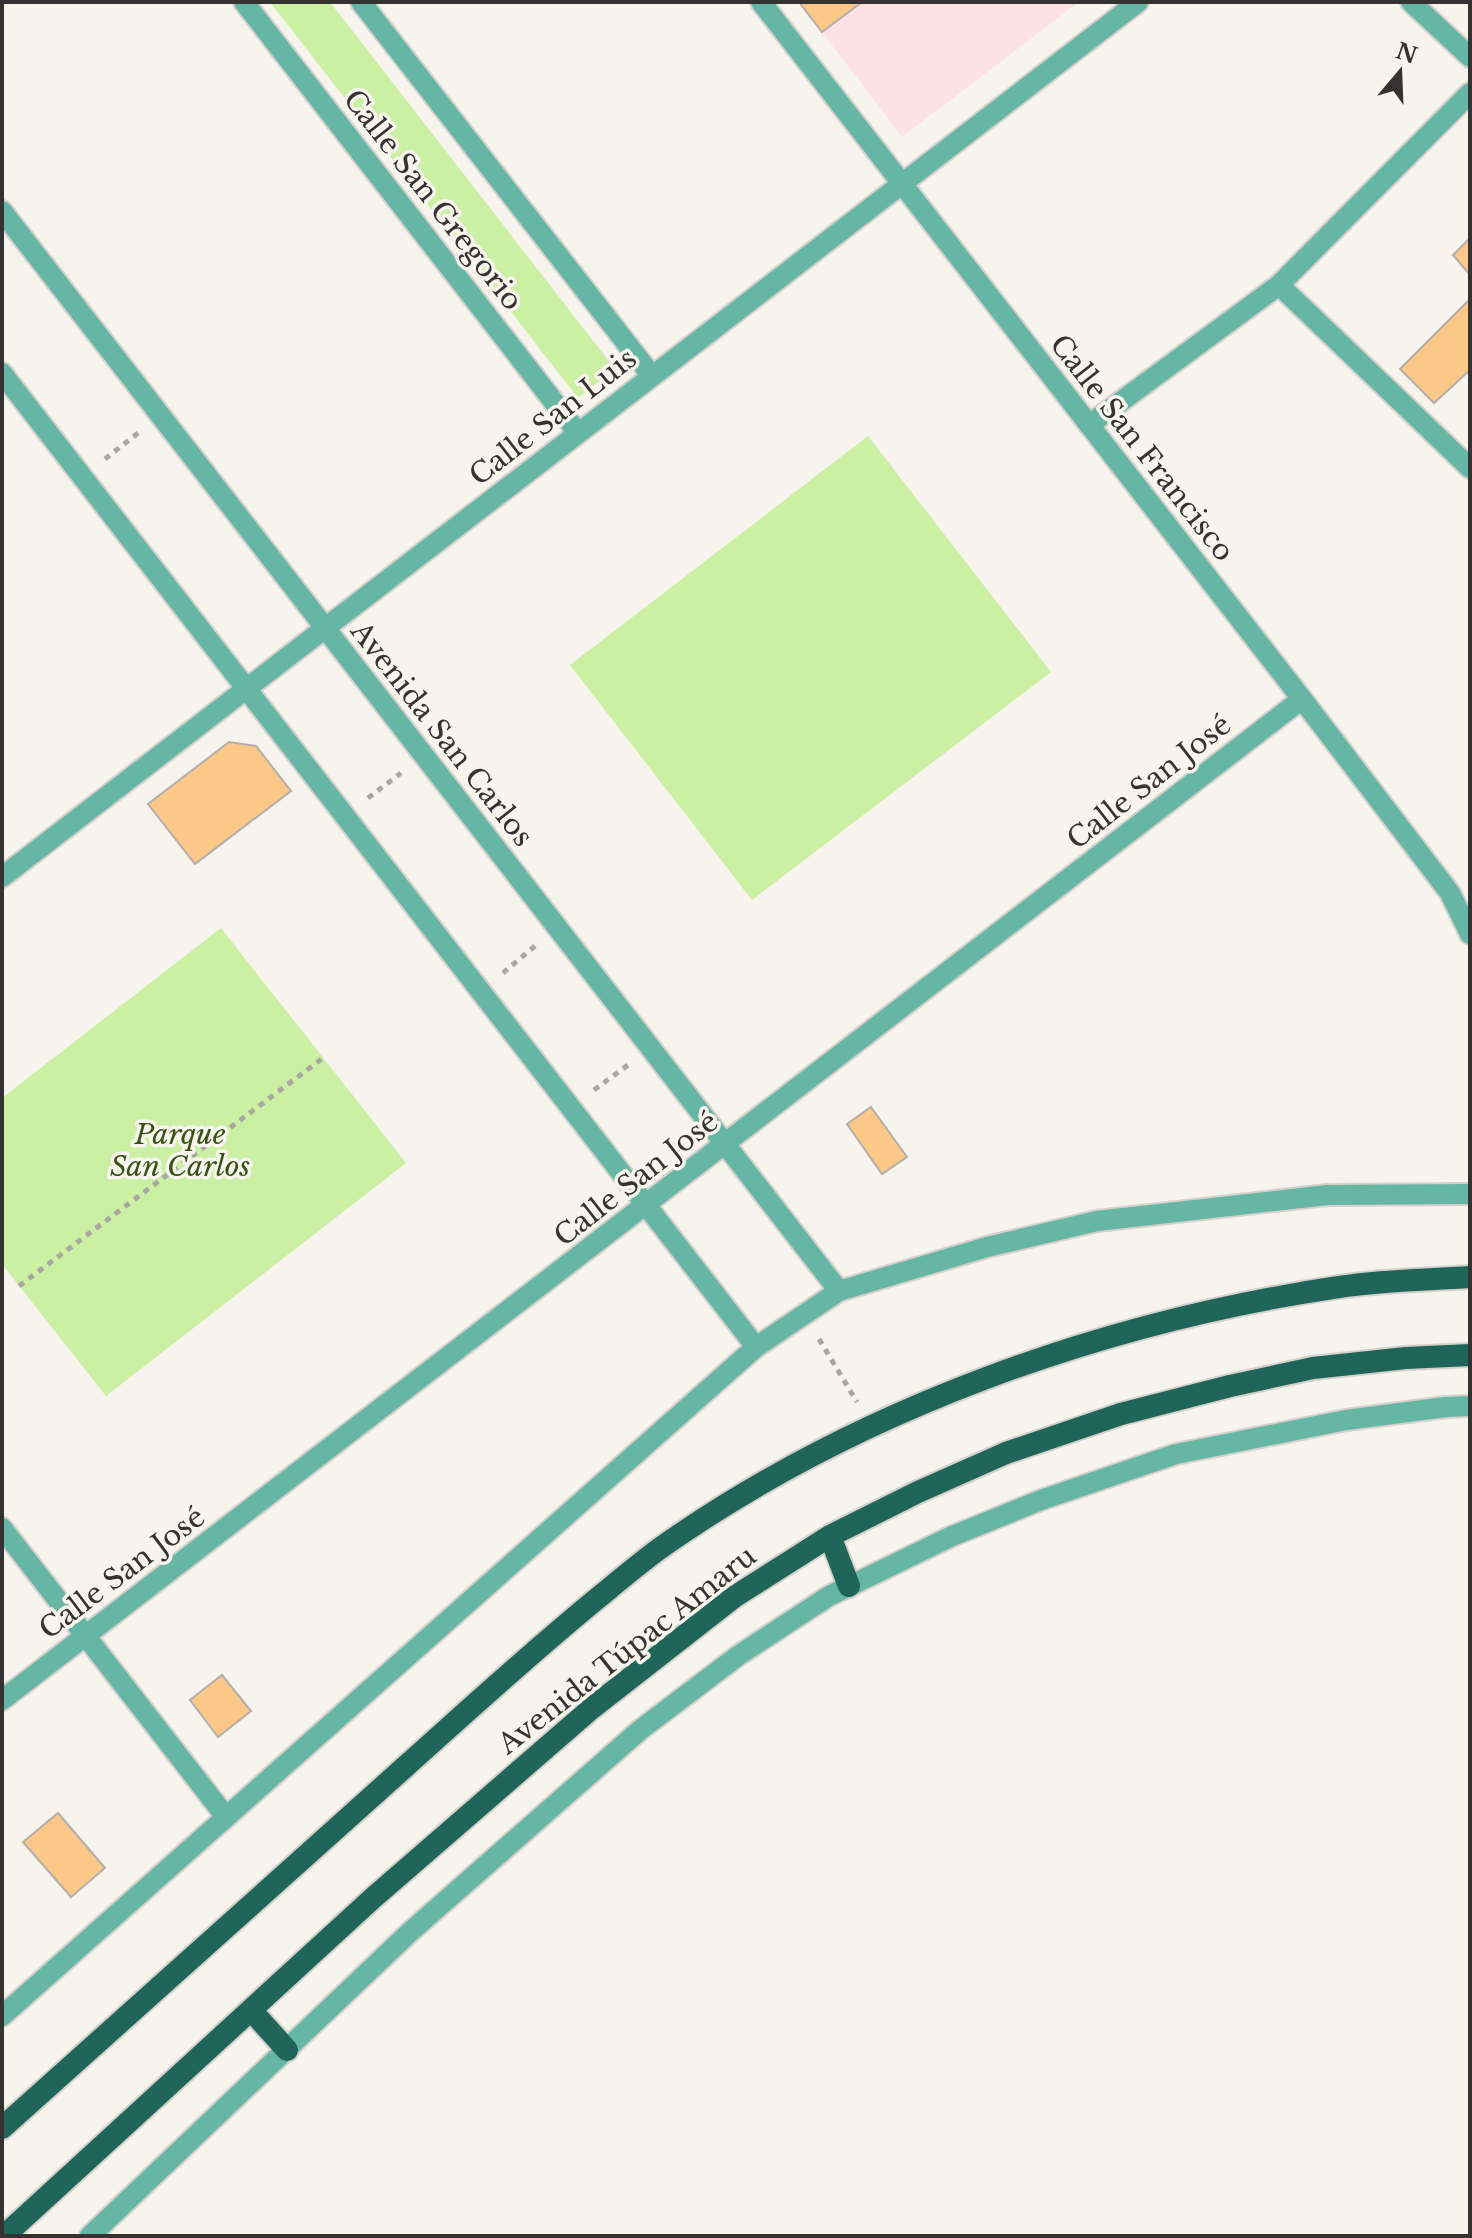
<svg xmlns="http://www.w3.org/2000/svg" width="1472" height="2238" font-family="'Libre Baskerville',serif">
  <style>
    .education { fill: #fde2e4 }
    .green { fill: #cbefa3 }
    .building { fill: #fbc888; stroke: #b3aea9; stroke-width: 2 }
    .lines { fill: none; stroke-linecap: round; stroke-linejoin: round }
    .minor-casing { stroke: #d4d0cb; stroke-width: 24 }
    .tertiary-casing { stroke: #d4d0cb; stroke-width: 24 }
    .trunk-casing { stroke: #d4d0cb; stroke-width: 26 }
    .path { stroke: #aaa7a2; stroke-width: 5; stroke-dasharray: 6 6; stroke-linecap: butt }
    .minor { stroke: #66b6a5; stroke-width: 20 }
    .tertiary { stroke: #66b6a5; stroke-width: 20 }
    .trunk { stroke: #206559; stroke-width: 22 }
    .labels { text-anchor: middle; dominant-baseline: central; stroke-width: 7; stroke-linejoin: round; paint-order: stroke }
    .street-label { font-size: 28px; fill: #353331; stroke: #f7f3ed }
    .park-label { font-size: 28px; font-style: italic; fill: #395214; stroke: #f7f3ed }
  </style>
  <rect width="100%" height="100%" fill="#f7f3ed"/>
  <path class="education" d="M862 2H1079L902 137 822 32Z"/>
  <path class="green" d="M270 2H330L615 369 578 398Z
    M868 436 1051 672 752 900 570 665Z
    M221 928 406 1163 106 1396 2 1264V1098Z"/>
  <path class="building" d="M799 2H862L822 32Z
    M1470 238V275L1453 255Z
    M1470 299V370L1434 403 1400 369Z
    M229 742 256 746 291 791 195 864 148 804Z
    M871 1107 907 1157 882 1174 847 1124Z
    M222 1675 251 1711 218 1737 190 1700Z
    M58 1813 105 1868 71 1897 23 1842Z"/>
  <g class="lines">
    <defs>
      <path id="minor" d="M244 2 578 433
        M361 2 652 376
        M761 2 1302 699 1450 893 1470 934
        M1411 2 1470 57
        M1279 285 1470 468
        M1089 425 1279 285 1470 93
        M2 877 1138 2
        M2 1528 226 1817
        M2 1700 1302 699"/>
      <path id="tertiary" d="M2 211 839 1291
        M2 373 756 1347
        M2 2016 756 1347 839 1291 987 1247 1097 1221 1327 1195 1470 1194
        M90 2236 410 1932 640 1730 739 1655 829 1596 950 1537 1041 1500 1176 1454 1346 1420 1446 1407 1470 1406"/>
      <path id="trunk" d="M830 1536 849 1586
        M251 2010 287 2050
        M2 2128C137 2007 272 1887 406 1766 472 1707 536 1648 604 1593 622 1578 640 1563 659 1549 855 1410 1102 1322 1339 1287 1382 1280 1427 1280 1470 1277
        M4 2236 373 1898 592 1708 734 1597 830 1536 918 1492 1006 1453 1121 1414 1230 1386 1313 1368 1406 1358 1470 1355"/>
    </defs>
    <use href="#minor" class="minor-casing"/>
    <use href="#tertiary" class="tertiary-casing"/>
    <use href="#trunk" class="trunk-casing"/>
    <path class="path" d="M105 459 138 433
      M368 798 401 773
      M503 973 535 946
      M594 1090 628 1065
      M19 1286 323 1058
      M819 1339 857 1402"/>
    <use href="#minor" class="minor"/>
    <use href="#tertiary" class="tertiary"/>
    <use href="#trunk" class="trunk"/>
  </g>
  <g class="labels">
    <g class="street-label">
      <text transform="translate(433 200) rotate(52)">Calle San Gregorio</text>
      <text transform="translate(553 417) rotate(-38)">Calle San Luis</text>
      <text transform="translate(1142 448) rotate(52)">Calle San Francisco</text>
      <text transform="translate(442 734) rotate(52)">Avenida San Carlos</text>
      <text transform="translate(1149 782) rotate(-38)">Calle San José</text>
      <text transform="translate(636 1179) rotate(-38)">Calle San José</text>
      <text transform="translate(122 1573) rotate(-37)">Calle San José</text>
      <text transform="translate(627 1650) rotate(-38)">Avenida Túpac Amaru</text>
    </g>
    <g class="park-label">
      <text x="180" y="1134">Parque<tspan x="180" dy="32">San Carlos</tspan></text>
    </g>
  </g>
  <rect width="1472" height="2238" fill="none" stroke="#353331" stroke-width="8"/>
  <g transform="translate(1400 72) rotate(19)" stroke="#f7f3ed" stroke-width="6" paint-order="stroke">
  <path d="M0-6L14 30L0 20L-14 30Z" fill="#353331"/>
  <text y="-12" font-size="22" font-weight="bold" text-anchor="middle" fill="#353331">N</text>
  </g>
</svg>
